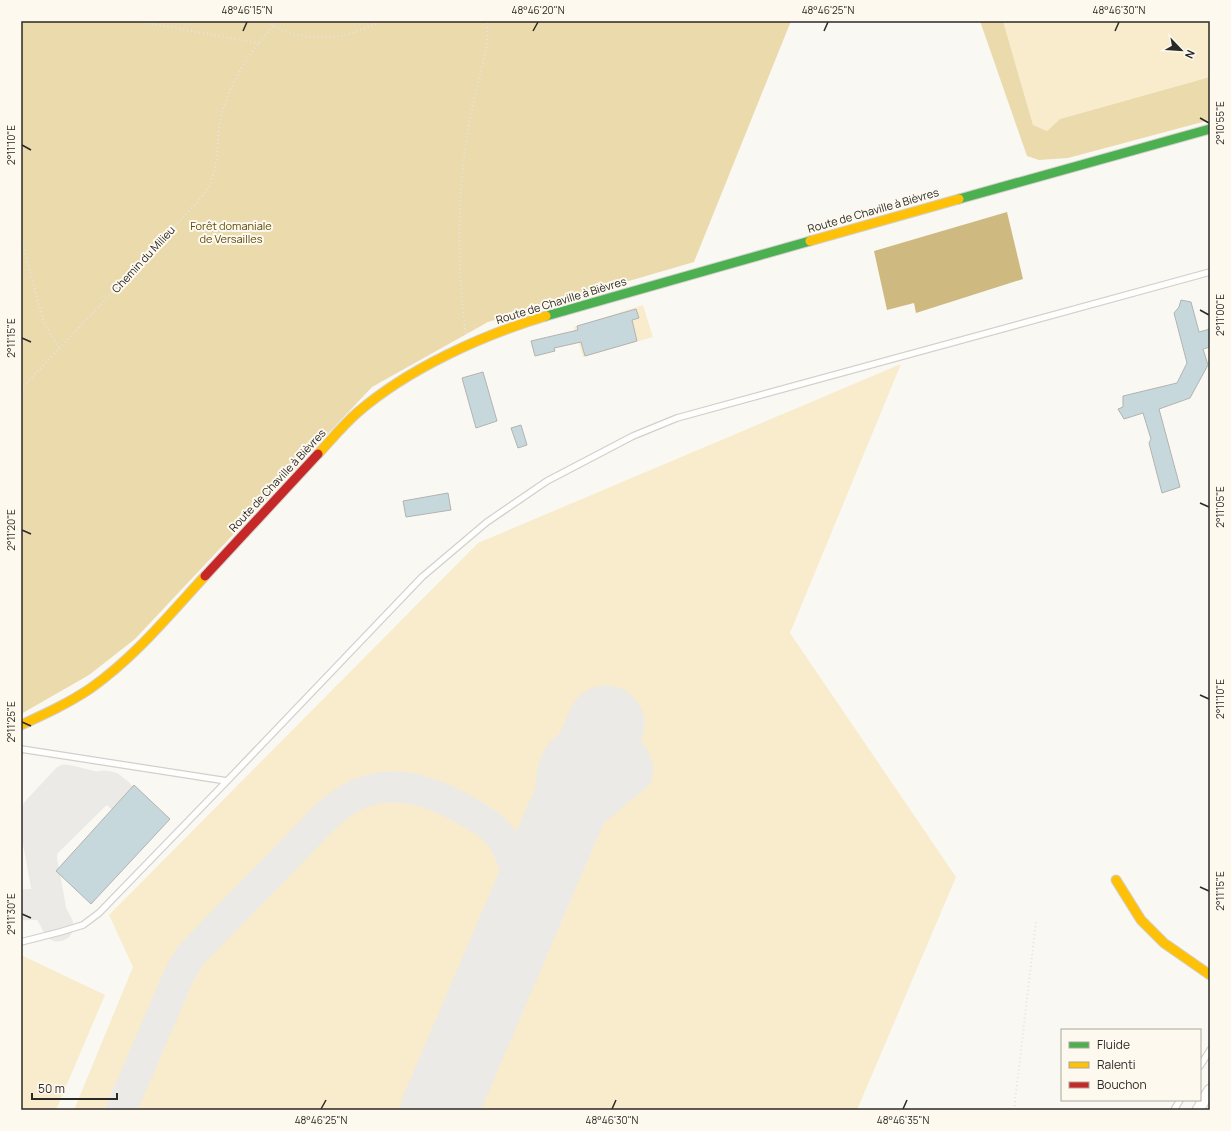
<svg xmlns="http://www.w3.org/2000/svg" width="1231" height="1131" font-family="Manrope,sans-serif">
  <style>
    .green { fill: #f8eccc }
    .forest { fill: #ebdaac }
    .water { fill: #ceb980 }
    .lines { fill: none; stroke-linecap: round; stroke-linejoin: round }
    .taxiway { stroke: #ebeae6; stroke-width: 31 }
    .runway { stroke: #ebeae6; stroke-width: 77 }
    .building { fill: #c7d8dd; stroke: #b2b3b1 }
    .lane-casing { stroke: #d2d0cc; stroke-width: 8 }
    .street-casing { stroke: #d2d0cc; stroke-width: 13 }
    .fast-casing { stroke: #d2d0cc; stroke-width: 11 }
    .slow-casing { stroke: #d2d0cc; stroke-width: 11 }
    .jam-casing { stroke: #d2d0cc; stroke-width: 11 }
    .path { stroke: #e5e4e3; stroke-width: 2; stroke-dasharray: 1 3; stroke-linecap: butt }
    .lane { stroke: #fefefd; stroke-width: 5.5 }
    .street { stroke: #fefefd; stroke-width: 11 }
    .fast { stroke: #4caf50; stroke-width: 9 }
    .slow { stroke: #ffc107; stroke-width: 9 }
    .jam { stroke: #c62828; stroke-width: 9 }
    .ticks { fill: none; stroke: #2b2926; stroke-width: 1.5 }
    .labels { text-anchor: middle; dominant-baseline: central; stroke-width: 4; stroke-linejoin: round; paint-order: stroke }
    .street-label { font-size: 11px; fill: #2b2926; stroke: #fdf9ef }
    .park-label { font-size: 11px; fill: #5e4a0b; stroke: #fdf9ef }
    .neatline { fill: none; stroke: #2b2926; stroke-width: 1.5 }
    .ticks-label { font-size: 10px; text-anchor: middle; fill: #2b2926 }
  </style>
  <rect width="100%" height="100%" fill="#faf8f2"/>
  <path class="green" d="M1003 21H1210V77L1060 119 1047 131 1033 125Z
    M643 305 653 337 583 357 574 327Z
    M901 364 790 633 956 877 857 1110H74L133 967 109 915 478 543Z
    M21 955 105 995 56 1110H21Z"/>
  <path class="forest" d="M21 21H791L694 262 488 322 372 387 135 639 89 675 21 714Z
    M980 21H1003L1033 125 1047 131 1060 119 1210 77V120L1068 158 1039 160 1027 156Z"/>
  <path class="water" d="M1007 212 1023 279 916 313 914 303 887 310 874 251Z"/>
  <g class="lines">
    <path class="taxiway" d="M41 855 44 845 104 786 110 787 116 792
      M545 862 561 839 637 775C644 737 566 718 553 770 552 775 551 782 551 788 552 799 560 806 563 816
      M21 905C45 903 47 904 58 926
      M51 911 34 818 38 810 66 780 117 792 122 798
      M121 1110 179 975 191 955 328 814C340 804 354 794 370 790 405 781 438 794 468 812 478 817 487 823 495 830 502 837 508 847 511 856 523 882 520 910 514 937"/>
    <path class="runway" d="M439 1110 557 834 606 724"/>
  </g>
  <path class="building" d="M1181 300 1191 302 1199 332 1210 329V347L1203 349 1208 365 1190 398 1159 409 1180 487 1162 493 1149 443 1151 439 1143 413 1124 419 1118 409 1123 407V396L1177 383 1187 363 1174 313 1179 307Z
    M636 309 639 318 632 320 637 341 585 356 581 342 554 348 555 351 535 356 531 341 578 330 577 326Z
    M483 372 497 421 476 428 462 378Z
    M521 425 527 445 518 448 511 428Z
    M448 493 451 510 406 517 403 501Z
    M134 785 170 819 91 904 56 871Z"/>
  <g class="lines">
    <defs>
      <path id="lane" d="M21 749 227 781
        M21 942 60 932 83 925 99 913 227 781 422 577 487 522 547 481 633 436 677 418 1210 272
        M1200 1066 1210 1050
        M1174 1110 1180 1100"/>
      <path id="street" d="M1198 1110 1210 1090"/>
      <path id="fast" d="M959 199 1210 129
        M546 316 810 241"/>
      <path id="slow" d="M810 241 959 199
        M318 454C331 440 343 425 358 412 408 369 482 335 546 316
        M21 725C45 714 69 703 91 688 135 657 169 615 205 576
        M1116 880 1141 920 1164 943 1210 975"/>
      <path id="jam" d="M205 576 318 454"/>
    </defs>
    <use href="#lane" class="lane-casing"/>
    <use href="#street" class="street-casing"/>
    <use href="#fast" class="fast-casing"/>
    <use href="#slow" class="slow-casing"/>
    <use href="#jam" class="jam-casing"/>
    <path class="path" d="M136 21 259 43
      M269 21C284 38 323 40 344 35 357 32 370 27 382 21
      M21 238 44 323 51 335 60 349
      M466 333 465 329C457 259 457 192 469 123 474 96 483 69 487 42 488 35 487 28 488 21
      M21 389 200 199C204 193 209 187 211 181 221 157 215 130 224 106 234 76 253 48 273 26
      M1014 1110 1036 922"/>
    <use href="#lane" class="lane"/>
    <use href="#street" class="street"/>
    <use href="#fast" class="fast"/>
    <use href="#slow" class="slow"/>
    <use href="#jam" class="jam"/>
  </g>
  <path class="ticks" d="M243 31 247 22M533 31 538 22M824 31 828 22M1115 31 1119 22M1200 118 1209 123M22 145 31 150M1200 310 1209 315M22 338 31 342M1200 503 1209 507M22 530 31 534M1200 695 1209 699M22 722 31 726M1200 887 1209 891M22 914 31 918M321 1109 326 1100M612 1109 616 1100M903 1109 907 1100"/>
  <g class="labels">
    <g class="street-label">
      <text transform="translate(873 210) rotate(-16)">Route de Chaville à Bièvres</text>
      <text transform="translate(143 259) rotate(-47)">Chemin du Milieu</text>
      <text transform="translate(561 300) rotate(-17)">Route de Chaville à Bièvres</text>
      <text transform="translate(277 480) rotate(-47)">Route de Chaville à Bièvres</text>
    </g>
    <g class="park-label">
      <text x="231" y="225">Forêt domaniale<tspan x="231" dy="13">de Versailles</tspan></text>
    </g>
  </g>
  <rect width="1231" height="1131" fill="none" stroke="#fdf9ef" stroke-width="44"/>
  <rect x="1061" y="1029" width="140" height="72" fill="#fdf9ef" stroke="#a9a69f"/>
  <rect x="1069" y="1042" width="20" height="6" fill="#4caf50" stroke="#a9a69f"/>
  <text x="1097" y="1049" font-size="12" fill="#2b2926">Fluide</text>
  <rect x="1069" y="1062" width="20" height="6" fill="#ffc107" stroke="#a9a69f"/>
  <text x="1097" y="1069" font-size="12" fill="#2b2926">Ralenti</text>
  <rect x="1069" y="1082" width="20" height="6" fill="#c62828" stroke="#a9a69f"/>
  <text x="1097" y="1089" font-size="12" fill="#2b2926">Bouchon</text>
  <g transform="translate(1181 50) rotate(115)" stroke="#fdf9ef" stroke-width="3" paint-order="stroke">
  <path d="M0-3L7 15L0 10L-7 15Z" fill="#2b2926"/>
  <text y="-6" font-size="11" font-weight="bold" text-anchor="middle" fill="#2b2926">N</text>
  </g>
  <path d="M32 1093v6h85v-6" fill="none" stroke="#2b2926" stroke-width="2"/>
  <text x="38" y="1093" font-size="12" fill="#2b2926" stroke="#fdf9ef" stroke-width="3" paint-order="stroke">50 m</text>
  <rect x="22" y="22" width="1187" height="1087" class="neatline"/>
  <g class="ticks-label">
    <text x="247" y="14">48°46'15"N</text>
    <text x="538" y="14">48°46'20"N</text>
    <text x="828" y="14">48°46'25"N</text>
    <text x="1119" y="14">48°46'30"N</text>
    <text transform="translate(1220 123) rotate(-90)" y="4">2°10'55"E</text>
    <text transform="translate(11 145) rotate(-90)" y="4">2°11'10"E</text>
    <text transform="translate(1220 315) rotate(-90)" y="4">2°11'00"E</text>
    <text transform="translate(11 338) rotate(-90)" y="4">2°11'15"E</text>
    <text transform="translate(1220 507) rotate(-90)" y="4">2°11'05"E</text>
    <text transform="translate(11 530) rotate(-90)" y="4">2°11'20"E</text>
    <text transform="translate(1220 699) rotate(-90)" y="4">2°11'10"E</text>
    <text transform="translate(11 722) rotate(-90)" y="4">2°11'25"E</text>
    <text transform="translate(1220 891) rotate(-90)" y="4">2°11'15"E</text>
    <text transform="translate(11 914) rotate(-90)" y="4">2°11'30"E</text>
    <text x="321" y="1124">48°46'25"N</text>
    <text x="612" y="1124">48°46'30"N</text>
    <text x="903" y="1124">48°46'35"N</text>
  </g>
</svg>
